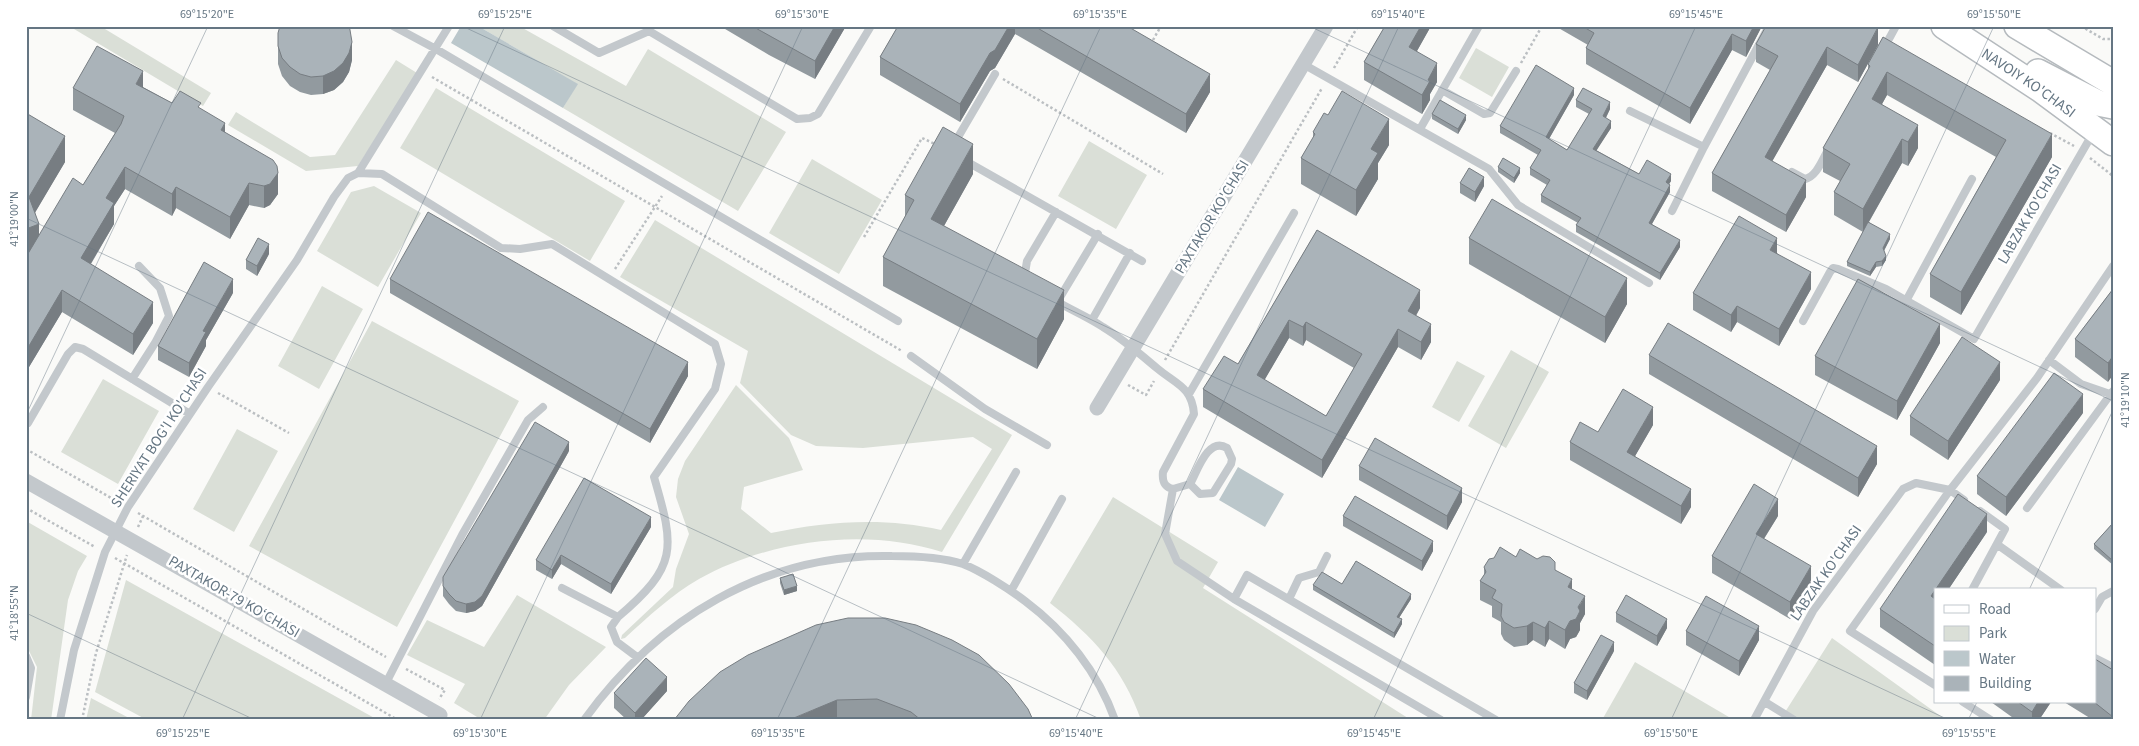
<svg xmlns="http://www.w3.org/2000/svg" width="2139" height="746" font-family="'Source Sans 3',sans-serif">
  <style>
    .green { fill: #dadfd7 }
    .water { fill: #bbc7cb }
    .lines { fill: none; stroke-linecap: round; stroke-linejoin: round }
    .primary-casing { stroke: #b5babe; stroke-width: 28 }
    .path { stroke: #bbbfc2; stroke-width: 2.5; stroke-dasharray: 2.5 2.5; stroke-linecap: butt }
    .service { stroke: #c3c8cc; stroke-width: 8 }
    .minor { stroke: #c3c8cc; stroke-width: 15 }
    .primary { stroke: #fff; stroke-width: 25 }
    .wall { fill: #929a9f; fill-rule: evenodd }
    .shaded-wall { fill: #777d82 }
    .building { fill: #aab3b9; stroke: #777d82; fill-rule: evenodd }
    .ticks { fill: none; stroke: #657683; stroke-width: 1; stroke-opacity: 0.45 }
    .labels { text-anchor: middle; dominant-baseline: central; stroke-width: 5; stroke-linejoin: round; paint-order: stroke }
    .street-label { font-size: 15px; fill: #657683; stroke: #fff }
    .neatline { fill: none; stroke: #657683; stroke-width: 2 }
    .ticks-label { font-size: 12px; text-anchor: middle; fill: #657683 }
  </style>
  <rect width="100%" height="100%" fill="#fafaf8"/>
  <path class="green" d="M69 26H100L211 93 203 106Z
    M478 26H519L626 86 648 49 786 132 738 211 563 108 577 84Z
    M1476 48 1509 67 1492 97 1459 78Z
    M396 60 417 73 358 166 306 171 228 125 236 112 310 157 335 155Z
    M436 88 625 201 590 261 400 148Z
    M1089 141 1147 175 1116 229 1058 196Z
    M812 159 882 200 839 274 769 233Z
    M374 186 421 213 378 287 317 251 351 192Z
    M655 220 1012 435 942 552C865 527 769 540 699 579 671 595 648 617 625 638L621 639 622 635 673 587 676 569 689 534 676 497 678 479 685 461 736 385 789 438 803 470 744 487 741 509 771 533C827 521 885 517 941 530L992 449 973 437 863 448 816 446 791 435 740 383 748 351 620 277Z
    M322 286 363 309 319 389 278 366Z
    M372 321 519 401 397 627 249 546Z
    M1511 350 1549 372 1506 448 1468 426Z
    M1457 361 1485 376 1459 422 1432 407Z
    M103 379 159 411 118 484 61 452Z
    M237 429 278 451 234 532 193 509Z
    M1113 497 1218 562 1203 588 1411 720H1141C1123 668 1092 636 1050 603Z
    M26 521 87 556 78 571 68 600 51 720H31L37 667 26 645Z
    M126 580 378 720H147L95 692Z
    M517 595 606 647 569 685 544 720H482L454 703 465 684 407 655 427 620 484 647Z
    M1832 638 1946 720H1780Z
    M1635 662 1734 720H1602Z
    M91 698 131 719 86 720Z"/>
  <path class="water" d="M461 26H478L578 84 563 108 451 43Z
    M1238 467 1284 494 1265 527 1219 500Z"/>
  <g class="lines">
    <defs>
      <g id="primary">
        <path id="s1" d="M1944 26 2040 89 2113 143"/>
        <path d="M2017 26 2113 83"/>
        <path d="M2038 72 2098 103 2113 106"/>
      </g>
    </defs>
    <use href="#primary" class="primary-casing"/>
    <path class="path" d="M2081 26 2103 39H2113
      M42 28V26
      M1153 40 1161 26
      M1521 63 1542 26
      M1334 68 1358 26
      M432 77 902 351
      M1003 79 1163 174
      M2050 133 2074 146
      M2090 158 2113 176
      M864 237 922 138 935 144
      M615 269 662 196
      M1165 360 1322 88
      M1128 385 1146 395 1154 381
      M218 393 289 433
      M26 449 118 502
      M26 508 95 547
      M138 513 386 657
      M138 527 143 516
      M115 558 398 720
      M406 669 445 690 439 699
      M82 720 96 653 127 555"/>
    <path class="service" d="M393 26 436 49 898 321
      M553 26 599 53 649 31 797 119 810 118 818 114 871 26
      M1884 48 1896 26
      M1303 64 1489 169 1518 205 1649 283
      M1442 90 1484 114 1490 113 1516 71
      M1630 111 1704 147 1769 26
      M1420 129 1479 26
      M954 144 995 74
      M964 160 1142 261
      M1792 172 1805 179C1817 176 1822 160 1828 150
      M358 173 449 26
      M1672 211 1704 147
      M1028 278 1025 273 1027 261 1056 212
      M1059 299 1098 234
      M1056 301C1071 310 1088 317 1103 327 1123 339 1140 354 1158 369 1176 384 1192 387 1194 414L1163 472C1162 481 1164 487 1173 489L1190 484C1197 472 1208 436 1227 448L1232 459 1231 464 1213 493 1200 494 1190 484
      M1906 301 1972 179
      M1092 320 1130 253
      M1803 321 1830 272 1833 268 1838 269 1886 289 1974 339 2093 133
      M911 356 985 409 1047 445
      M2049 360 2081 384 2110 394 2113 396
      M132 379 155 343 169 316 160 288 139 266
      M1189 394 1294 213
      M28 423 68 354 75 347 83 349 190 414
      M1173 489 1165 534 1177 561 1234 599 1441 720
      M2027 508 2113 391
      M1998 545 2061 590
      M963 564 1016 472
      M1972 590 2005 529 1980 511
      M1011 591 1062 499
      M1234 599 1247 575 1496 720
      M1289 599 1299 578 1319 572 1327 556
      M2095 609 2102 597 2113 591
      M618 617 611 627 617 642 637 657
      M26 656 31 668 26 697
      M2095 658 2113 667
      M386 683 462 535 528 420 543 407
      M1935 685 1850 631 1950 490 2037 378 2113 266
      M1765 702 1794 720
      M1963 702 1991 720
      M60 720 74 650 105 552 128 507 208 387 297 260 334 197 348 178 358 173 382 174 501 248 520 249 552 244 715 344 721 364 715 389 654 477C675 549 678 566 618 617L562 588
      M584 720C657 619 764 553 892 556 914 556 941 557 963 564 981 571 1009 589 1025 601 1065 631 1098 672 1115 720
      M1754 720 1813 611 1903 489 1916 483 1950 490 1964 500"/>
    <path class="minor" d="M1097 408 1326 26
      M26 481 440 715"/>
    <use href="#primary" class="primary"/>
  </g>
  <path class="wall" d="M720 26H846L815 79 769 55Z
    M898 26H1127L1210 92 1186 133 1015 34 995 68 990 71 960 122 880 75V57Z
    M1385 26H1431L1417 51 1437 82 1430 94V100L1422 114 1364 80V62Z
    M1555 26H1762L1746 57 1732 50 1690 124 1586 64V48L1588 45Z
    M278 33 352 60 349 72 343 82 334 90 323 94 311 95 300 92 290 86 282 76 278 64Z
    M1883 37 2052 157 1961 315 1930 297V274L1996 157 1887 95 1882 104 1918 148 1908 166 1902 163 1869 222 1890 239 1884 251 1886 260 1882 266 1876 267 1870 276 1847 266V262L1863 232 1834 215V192L1840 181 1823 172V148L1868 70V64Z
    M1756 44 1878 45 1858 82 1827 65 1772 161 1806 197 1786 232 1712 191V173L1770 70 1756 62Z
    M143 87 172 103 201 109 225 133 278 194 270 205 264 208 249 205 230 239 176 208 172 216 125 189 114 206V224L91 264 153 323 133 355 62 312 26 372V257L28 254 26 113 65 162 35 212 39 235 83 185 115 133 73 110V88Z
    M1574 95 1549 139 1567 150 1589 114 1576 107V100L1610 109 1606 118 1611 128 1596 150 1639 174 1671 181 1669 184 1670 192 1652 224 1680 247 1660 280 1576 232V225L1578 223 1541 202V195L1547 185 1530 175V168L1538 155 1500 133V126Z
    M1432 114 1466 120 1458 134 1432 119Z
    M1313 132 1389 145 1378 163V179L1356 216 1301 184V158L1313 139Z
    M1498 167 1520 173 1514 183 1498 172Z
    M973 174 944 226 1064 319 1037 369 883 286V257L905 217V195Z
    M1460 183 1484 186 1475 202 1460 193Z
    M1317 230 1420 308 1416 316 1431 342 1421 360 1398 347 1322 478 1203 407V389L1238 364ZM1289 338 1303 346 1306 340 1354 368 1326 416 1264 380Z
    M1469 238 1627 304 1605 343 1469 264Z
    M1777 253 1811 289 1779 346 1737 322 1731 332 1693 310V293Z
    M269 254 257 276 246 269V260Z
    M390 279 688 376 650 443 390 293Z
    M2113 289 2108 382 2075 357V339Z
    M233 293 206 340V346L189 377 158 360V346Z
    M1940 343 1897 420 1815 375V356Z
    M1649 355 1877 464 1858 497 1649 374Z
    M2000 380 1948 460 1910 435V416Z
    M2083 413 2006 516 1977 494V476Z
    M1653 425 1635 456 1691 507 1681 524 1570 460V442L1598 432Z
    M569 451 482 606 475 611 466 613 456 611 449 604 443 596V577Z
    M1359 466 1462 502 1447 530 1359 480Z
    M1343 516 1433 551 1422 571 1343 526Z
    M1778 516 1764 539 1811 583 1790 619 1712 573V556Z
    M2113 523V565L2094 549V544Z
    M651 527 611 594 561 564 552 579 536 570V560Z
    M1987 532 1948 590H1935V665L1880 627V609Z
    M1516 557 1555 570 1572 589 1585 614 1580 623V630L1576 637 1570 639 1565 649 1549 639 1545 647 1533 640 1527 645 1514 647 1504 640 1501 634V622L1492 617V606L1480 600V581L1484 575V567Z
    M780 578 797 591 784 595 780 583Z
    M1342 584 1411 599 1399 618 1402 624 1394 638 1313 590V585Z
    M1616 613 1667 628 1657 646 1616 622Z
    M1686 631 1759 640 1739 676 1686 645Z
    M1614 651 1587 700 1574 693V683Z
    M2113 670V720H2093L2064 702H2095Z
    M720 672 1033 720H883L877 718 837 719Z
    M667 691 641 720H627L614 708V693Z
    M1991 702H2051L2039 720H2016Z"/>
  <path class="shaded-wall" d="M835 26H846L815 79V61Z
    M1009 26H1015V34L995 68 990 71 960 122V104L990 53Z
    M1421 26H1431L1409 65V47Z
    M1754 26H1762L1746 57V41Z
    M1878 27V45L1858 82V65Z
    M1732 34V50L1690 124V108Z
    M352 42V60L349 72 343 82 334 90 323 94V76Z
    M1827 47V65L1765 174V157Z
    M1437 63V82L1430 94V100L1422 114V95L1428 80Z
    M143 71V93L136 84Z
    M1887 72V95L1872 122V99Z
    M1210 74V92L1186 133V114Z
    M1574 88V95L1546 144V137Z
    M1610 102V109L1603 123V116Z
    M1466 115V120L1458 134V129Z
    M1389 119V145L1378 163V179L1356 216V190L1371 149Z
    M1611 121V128L1593 156V149Z
    M225 123V145L221 130Z
    M1918 125V148L1908 166V142Z
    M2052 134V157L1961 315V292Z
    M65 136V162L29 223V197Z
    M1902 139V163L1863 232V209Z
    M973 144V174L931 249V219Z
    M125 167V189L114 206V224L81 280V258L106 198Z
    M1520 168V173L1514 183V178Z
    M278 173V194L270 205 264 208V186Z
    M1671 174V181L1666 189V182Z
    M1484 177V186L1475 202V192Z
    M1806 180V197L1786 232V215Z
    M249 183V205L230 239V217Z
    M1670 185V192L1649 229V223Z
    M176 187V208L172 216V194Z
    M39 224V250L26 255V229Z
    M1890 234V239L1883 252V248Z
    M1777 238V255L1770 250Z
    M1680 240V247L1660 280V273Z
    M269 244V254L257 276V266Z
    M1886 256V260L1882 266V261Z
    M1876 262V267L1870 276V272Z
    M1811 272V289L1779 346V329Z
    M1627 278V304L1605 343V317Z
    M233 279V293L206 340V346L189 377V363L203 331Z
    M62 290V312L26 372V351Z
    M1064 290V319L1037 369V339Z
    M1420 290V308L1408 329V311Z
    M153 302V323L133 355V334Z
    M1737 306V322L1731 332V315Z
    M1289 320V338L1257 393V375Z
    M1306 322V340L1303 346V327Z
    M1431 324V342L1421 360V342Z
    M1940 324V343L1897 420V401Z
    M1398 329V347L1322 478V460Z
    M2113 356V375L2108 382V363Z
    M688 362V376L650 443V429Z
    M2000 362V380L1948 460V441Z
    M2083 394V413L2006 516V497Z
    M1653 407V425L1627 470V452Z
    M569 442V451L482 606 475 611 466 613V604Z
    M1877 446V464L1858 497V478Z
    M1462 488V502L1447 530V516Z
    M1691 489V507L1681 524V506Z
    M1778 499V516L1756 551V534Z
    M1987 514V532L1948 590H1935V608L1931 596Z
    M651 517V527L611 594V584Z
    M1433 541V551L1422 571V561Z
    M561 555V564L552 579V570Z
    M1811 566V583L1790 619V602Z
    M1572 579V598L1568 587Z
    M797 586V591L784 595V590Z
    M1411 594V599L1397 621V617Z
    M1585 596V614L1580 623V630L1576 637 1570 639 1565 649V630Z
    M1402 619V624L1394 638V633Z
    M1667 619V628L1657 646V636Z
    M1549 621V639L1545 647V628Z
    M1533 622V640L1527 645V626Z
    M1759 626V640L1739 676V661Z
    M1614 642V651L1587 700V691Z
    M667 677V691L641 720H635V713Z
    M837 700V719L834 720H789Z
    M2038 702H2051L2039 720H2032V712Z"/>
  <path class="building" d="M280 26H349L350 30 352 42 349 53 343 63 334 71 323 76 311 77 300 74 290 67 282 58 278 46V33Z
    M752 26H835L815 61Z
    M898 26H1009L995 50 990 53 960 104 880 57Z
    M1034 26H1127L1210 74 1186 114Z
    M1385 26H1421L1409 47 1437 63 1428 80 1430 81 1422 95 1364 62Z
    M1582 26H1754L1746 41 1732 34 1690 108 1586 48 1594 33Z
    M1766 26H1877L1878 27 1858 65 1827 47 1765 157 1806 180 1786 215 1712 173 1778 56 1756 44Z
    M1883 37 2052 134 1961 292 1930 274 2006 140 1887 72 1872 99 1918 125 1908 142 1902 139 1863 209 1834 192 1850 164 1823 148 1870 66 1868 64Z
    M97 46 143 71 136 84 172 103 180 91 201 103 198 107 225 123 221 130 273 160 277 166 278 173 270 184 264 186 249 183 230 217 176 187 172 194 125 167 106 198 114 203 81 258 153 302 133 334 62 290 26 351V257L73 178 83 185 121 124 124 116 73 88Z
    M1536 65 1574 88 1546 137 1567 150 1592 109 1576 100 1583 88 1610 102 1603 116 1611 121 1593 149 1639 174 1647 160 1671 174 1666 182 1670 185 1649 223 1680 240 1660 273 1576 225 1581 218 1541 195 1550 180 1530 168 1541 150 1500 126Z
    M1342 91 1389 119 1371 149 1378 153 1356 190 1301 158 1315 134 1313 132 1324 113 1328 115Z
    M1440 100 1466 115 1458 129 1432 114Z
    M26 113 65 136 29 197 39 224 26 229Z
    M943 127 973 144 931 219 1064 290 1037 339 883 257 914 200 905 195Z
    M1503 158 1520 168 1514 178 1498 167Z
    M1469 168 1484 177 1475 192 1460 183Z
    M1492 199 1627 278 1605 317 1469 238Z
    M428 212 688 362 650 429 390 279Z
    M1739 216 1777 238 1770 250 1811 272 1779 329 1737 306 1731 315 1693 293Z
    M1868 222 1890 234 1883 248 1886 256 1882 261 1876 262 1870 272 1847 262Z
    M1317 230 1420 290 1408 311 1431 324 1421 342 1398 329 1322 460 1203 389 1224 356 1238 364ZM1289 320 1303 327 1306 322 1362 354 1326 416 1257 375Z
    M258 238 269 244 257 266 246 260Z
    M204 262 233 279 203 331 206 332 189 363 158 346Z
    M1858 279 1940 324 1897 401 1815 356Z
    M2113 289V356L2108 363 2075 339Z
    M1668 323 1877 446 1858 478 1649 355Z
    M1962 337 2000 362 1948 441 1910 416Z
    M2054 373 2083 394 2006 497 1977 476Z
    M1623 389 1653 407 1627 452 1691 489 1681 506 1570 442 1580 422 1598 432Z
    M535 422 569 442 482 596 475 602 466 604 456 601 449 594 443 586V577Z
    M1375 438 1462 488 1447 516 1359 466Z
    M584 478 651 517 611 584 561 555 552 570 536 560Z
    M1754 484 1778 499 1756 534 1811 566 1790 602 1712 556Z
    M1958 494 1987 514 1931 596 1935 599V646L1880 609Z
    M1355 496 1433 541 1422 561 1343 516Z
    M2113 523V561L2094 544Z
    M1500 547 1516 557 1520 549 1537 559 1543 556 1550 557 1555 562V570L1572 579 1568 587 1585 596 1578 607 1580 611 1576 619 1570 621 1565 630 1549 621 1545 628 1533 622 1527 626 1514 628 1504 622 1501 616 1502 604 1492 598 1496 590 1480 581 1486 572 1484 567 1489 559 1494 558Z
    M1356 561 1411 594 1397 617 1402 619 1394 633 1313 585 1322 572 1342 584Z
    M793 574 797 586 784 590 780 578Z
    M1626 595 1667 619 1657 636 1616 613Z
    M1706 596 1759 626 1739 661 1686 631Z
    M848 618H885L916 625 952 640 979 655 1009 684 1028 709 1033 720H921L911 712 877 699 837 700 789 720H674L689 701 720 672 748 655 816 625Z
    M1601 635 1614 642 1587 691 1574 683Z
    M646 658 667 677 635 713 614 693Z
    M2095 659 2113 670V717L2094 702H2095Z
    M2018 702H2038L2032 712Z"/>
  <path class="ticks" d="M462 26 1949 720M1309 26 2113 401M26 218 1102 720M26 415 208 26M2029 590 2113 410M26 613 255 720M182 720 505 26M480 720 803 26M777 720 1101 26M1075 720 1399 26M1373 720 1696 26M1671 720 1994 26M1968 720 1977 702"/>
  <g class="labels">
    <g class="street-label">
      <text stroke="none"><textPath href="#s1" startOffset="102">NAVOIY KO'CHASI</textPath></text>
      <text transform="translate(2030 214) rotate(-60)">LABZAK KO'CHASI</text>
      <text transform="translate(1212 217) rotate(-59)">PAXTAKOR KO'CHASI</text>
      <text transform="translate(159 438) rotate(-57)">SHERIYAT BOG'I KO'CHASI</text>
      <text transform="translate(1826 573) rotate(-55)">LABZAK KO'CHASI</text>
      <text transform="translate(234 597) rotate(30)">PAXTAKOR-79 KO‘CHASI</text>
    </g>
  </g>
  <rect width="2139" height="746" fill="none" stroke="#ffffff" stroke-width="55"/>
  <rect x="1934" y="588" width="162" height="115" fill="#ffffff" stroke="#c1c8cd"/>
  <rect x="1944" y="605" width="25" height="8" fill="#ffffff" stroke="#c1c8cd"/>
  <text x="1979" y="614" font-size="15" fill="#657683">Road</text>
  <rect x="1944" y="626" width="25" height="15" fill="#dadfd7" stroke="#c1c8cd"/>
  <text x="1979" y="638" font-size="15" fill="#657683">Park</text>
  <rect x="1944" y="651" width="25" height="15" fill="#bbc7cb" stroke="#c1c8cd"/>
  <text x="1979" y="664" font-size="15" fill="#657683">Water</text>
  <rect x="1944" y="676" width="25" height="15" fill="#aab3b9" stroke="#c1c8cd"/>
  <text x="1979" y="688" font-size="15" fill="#657683">Building</text>
  <rect x="28" y="28" width="2084" height="690" class="neatline"/>
  <g class="ticks-label">
    <text x="207" y="18">69°15'20"E</text>
    <text x="505" y="18">69°15'25"E</text>
    <text x="802" y="18">69°15'30"E</text>
    <text x="1100" y="18">69°15'35"E</text>
    <text x="1398" y="18">69°15'40"E</text>
    <text x="1696" y="18">69°15'45"E</text>
    <text x="1994" y="18">69°15'50"E</text>
    <text transform="translate(14 219) rotate(-90)" y="4">41°19'00"N</text>
    <text transform="translate(2125 400) rotate(-90)" y="4">41°19'10"N</text>
    <text transform="translate(14 613) rotate(-90)" y="4">41°18'55"N</text>
    <text x="183" y="737">69°15'25"E</text>
    <text x="480" y="737">69°15'30"E</text>
    <text x="778" y="737">69°15'35"E</text>
    <text x="1076" y="737">69°15'40"E</text>
    <text x="1374" y="737">69°15'45"E</text>
    <text x="1671" y="737">69°15'50"E</text>
    <text x="1969" y="737">69°15'55"E</text>
  </g>
</svg>
